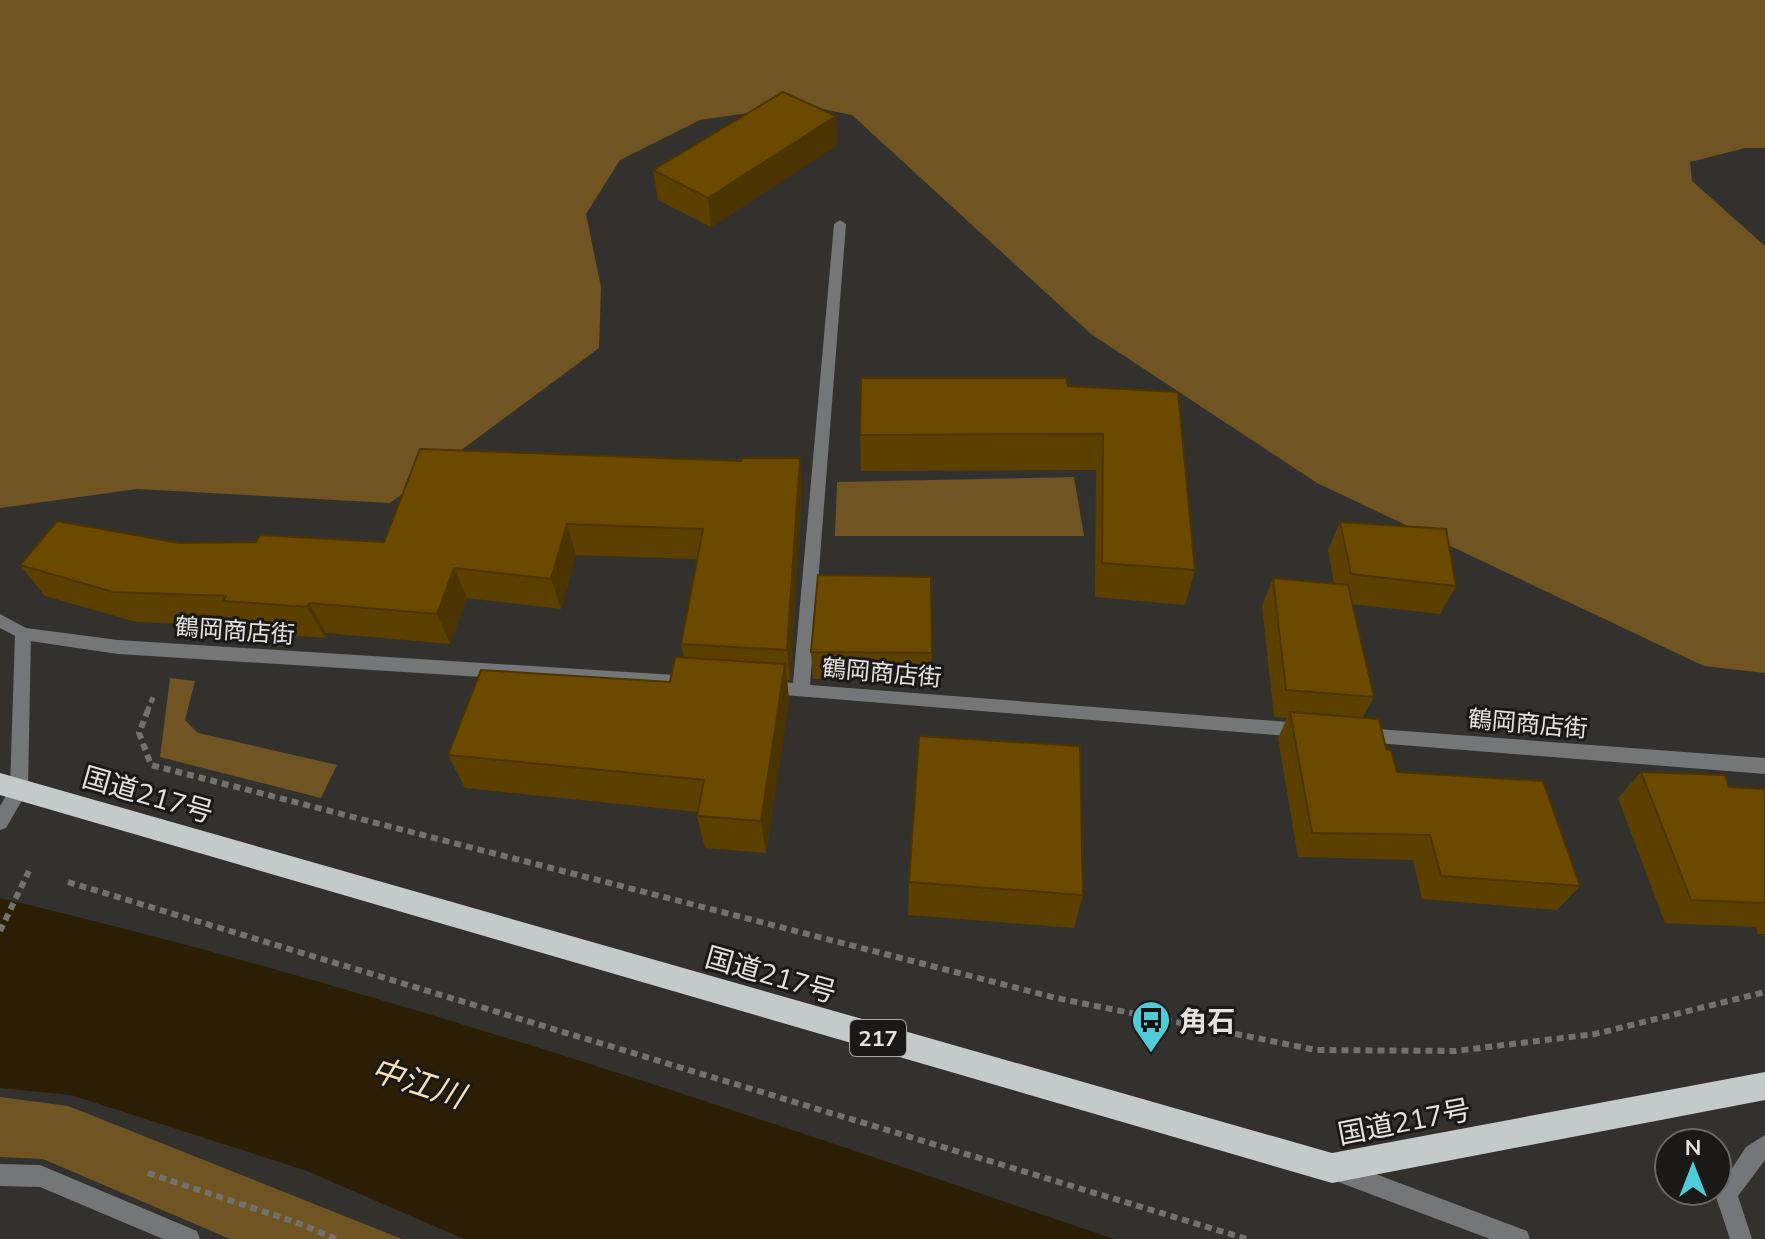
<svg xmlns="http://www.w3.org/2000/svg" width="1765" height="1239" font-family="Mulish,'Noto Sans JP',sans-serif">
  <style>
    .green { fill: #705523 }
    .water { fill: #2c1e04 }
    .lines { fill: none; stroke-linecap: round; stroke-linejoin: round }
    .path-far1 { stroke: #73726e; stroke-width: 5; stroke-dasharray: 6 4; stroke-linecap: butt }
    .path { stroke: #73726e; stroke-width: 6; stroke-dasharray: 7 5; stroke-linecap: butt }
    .minor { fill: #747677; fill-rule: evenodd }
    .tertiary { fill: #747677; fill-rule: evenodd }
    .trunk { fill: #c4c9ca; fill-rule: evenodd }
    .wall { fill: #5c4000 }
    .shaded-wall { fill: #4b3400 }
    .building { fill: #6b4a00; stroke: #4b3400; stroke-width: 2 }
    .labels { text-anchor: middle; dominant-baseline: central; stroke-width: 6; stroke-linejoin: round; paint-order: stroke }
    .shield { fill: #1a1917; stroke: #a7a6a4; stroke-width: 2 }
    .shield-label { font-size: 22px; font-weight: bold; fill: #e3e2e0 }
    .street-label { font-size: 24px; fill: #e3e2e0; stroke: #1a1917 }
    .near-street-label { font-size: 28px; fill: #e3e2e0; stroke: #1a1917 }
    .near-poi-label { font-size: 28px; font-weight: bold; fill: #e3e2e0; stroke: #1a1917; text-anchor: start }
    .near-water-label { font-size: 32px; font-style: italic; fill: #f7dfb7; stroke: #1a1917 }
  </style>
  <rect width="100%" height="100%" fill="#33312d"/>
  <path class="green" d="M0 0H1765V148H1745L1690 162 1692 181 1765 246V673L1704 666 1317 483 1091 334 852 115 803 105 700 120 620 160 586 214 601 287 599 348 390 503 137 489 0 508Z
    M1074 477 1084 536H835L837 482Z
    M170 678 195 681 185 720 198 733 337 765 321 798 160 757Z
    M0 1097 68 1106 402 1239H230L43 1159 0 1157Z"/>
  <path class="water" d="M0 898C378 987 747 1114 1114 1239H464L307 1171 71 1095 0 1088Z"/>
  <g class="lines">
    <path class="path-far1" d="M147 712 154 695"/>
    <path class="path" d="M148 710 139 733 151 765 1056 998 1316 1050 1455 1051 1595 1034 1765 992
      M68 882 1247 1239
      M0 931 29 871
      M148 1173 298 1223 336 1239"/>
    <path class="minor" d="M840 220 846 224 810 685 1301 723 1307 725 1310 730 1307 735 1301 737 760 693 758 688 760 683 766 681 793 683 834 224Z
      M0 614 26 628 118 640 691 676 697 678 699 683 697 688 691 690 118 654 23 640 0 628Z
      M1364 728 1765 758V774L1364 742 1358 740 1355 735 1358 730Z
      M0 1164 40 1165 197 1231 200 1239H163L40 1187 0 1186Z"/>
    <path class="tertiary" d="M23 628 29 629 31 634 28 790 6 828 0 830V806L10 789 15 634 17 629Z
      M1765 1135V1160L1738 1196 1752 1239H1730L1715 1194 1746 1147Z
      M1341 1161 1519 1228 1527 1231 1530 1239H1490L1341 1183 1333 1180 1330 1172 1333 1164Z"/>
    <path class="trunk" d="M0 773 1332 1153 1765 1072V1100L1332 1183 0 795Z"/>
  </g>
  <path class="wall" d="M836 116 837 145 711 227 658 200 653 170Z
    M1068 386 1178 392 1195 570 1185 605 1095 597 1096 470 861 471 860 435Z
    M802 490 790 680H787L789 699 766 853 705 848 697 816 698 812 465 788 448 755 670 682 684 658 681 644 697 559 576 555 561 609 467 598 450 644 326 633 325 638 243 631 239 626 136 622 45 596 20 565 179 543 384 542Z
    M1340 522 1456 586 1440 614 1352 604 1374 697 1363 717 1386 749 1397 772 1580 886 1557 910 1422 899 1413 860 1298 857 1278 738 1287 718 1274 717 1262 606 1273 578 1334 584 1328 550Z
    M811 652 932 653 930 680 813 679Z
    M1641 772 1729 787 1765 789V934H1758L1756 927 1665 923 1618 798Z
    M909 882 1083 895 1074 928 908 915Z"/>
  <path class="shaded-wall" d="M836 116 837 145 711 227 708 198Z
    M800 458 802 490 790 680 787 650Z
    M567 524 576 555 561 609 551 579Z
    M454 568 467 598 450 644 437 614Z
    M309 603 326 633 325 638 307 607Z
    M785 664 789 699 766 853 761 821Z"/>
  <path class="building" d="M783 92 836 116 708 198 653 170Z
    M861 378H1066L1068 386 1178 392 1195 570 1102 563 1103 434 860 435Z
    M420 449 741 461 742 458H800L787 650 681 644 703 529 567 524 551 579 454 568 437 614 309 603 307 607 223 601 226 596 113 592 20 565 57 521 179 543 256 542 260 535 384 542Z
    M1340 522 1446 529 1456 586 1351 574Z
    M818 575 931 577 932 653 811 652Z
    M1273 578 1348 585 1374 697 1286 690Z
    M675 657 785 664 761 821 697 816 704 780 448 755 481 670 670 682Z
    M1290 712 1379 719 1386 749 1391 750 1397 772 1543 781 1580 886 1441 876 1430 835 1312 833Z
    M919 736 1080 746 1083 895 909 882Z
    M1641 772 1725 775 1729 787 1765 789V903L1691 900Z"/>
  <defs>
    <symbol id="bus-pin" viewBox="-11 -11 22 30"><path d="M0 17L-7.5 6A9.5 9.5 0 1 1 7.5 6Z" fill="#52cbd8" stroke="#1a1917"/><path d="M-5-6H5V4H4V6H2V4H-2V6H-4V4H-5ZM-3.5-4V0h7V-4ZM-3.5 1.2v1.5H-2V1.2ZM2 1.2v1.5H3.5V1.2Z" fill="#111"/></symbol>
  </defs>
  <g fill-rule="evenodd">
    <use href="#bus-pin" x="1129" y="998" width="44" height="60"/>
  </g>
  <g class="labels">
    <rect class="shield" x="850" y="1020" width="56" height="36" rx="6"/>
    <g class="shield-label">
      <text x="878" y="1038">217</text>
    </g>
    <g class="street-label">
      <text transform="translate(235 630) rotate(4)">鶴岡商店街</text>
      <text transform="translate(882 672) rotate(5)">鶴岡商店街</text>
      <text transform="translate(1528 723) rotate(5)">鶴岡商店街</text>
    </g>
    <g class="near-street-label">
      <text transform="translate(148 794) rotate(16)">国道217号</text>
      <text transform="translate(771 974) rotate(16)">国道217号</text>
      <text transform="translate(1404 1121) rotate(-11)">国道217号</text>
    </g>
    <g class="near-poi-label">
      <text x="1179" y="1020">角石</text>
    </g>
    <g class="near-water-label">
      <text transform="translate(418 1082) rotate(18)">中江川</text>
    </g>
  </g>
  <g transform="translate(1693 1167)"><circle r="38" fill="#1a1917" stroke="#6a6967" stroke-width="2"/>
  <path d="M0-6L14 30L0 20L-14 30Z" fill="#52cbd8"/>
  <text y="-12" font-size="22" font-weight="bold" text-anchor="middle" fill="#e3e2e0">N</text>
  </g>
</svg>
